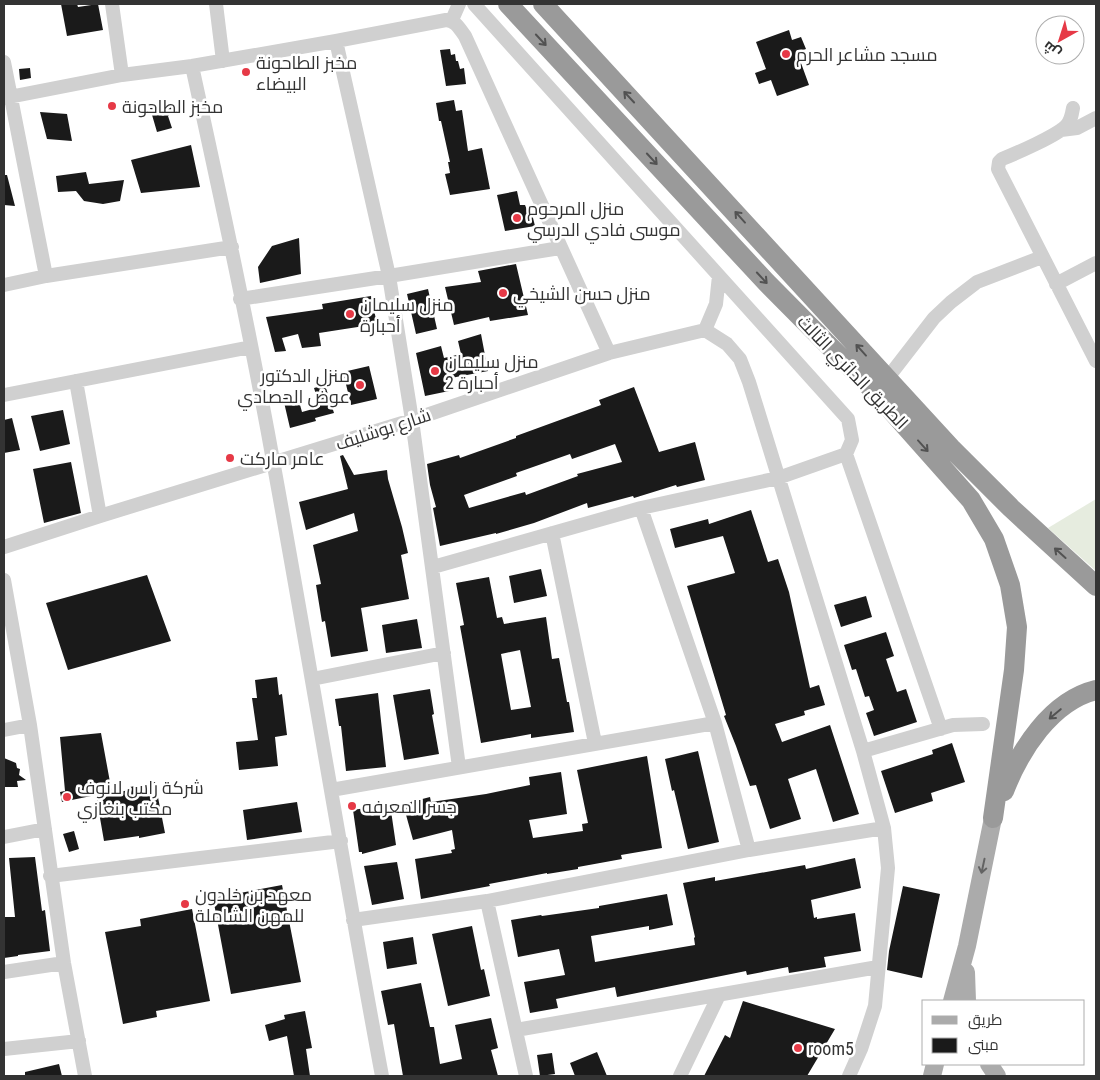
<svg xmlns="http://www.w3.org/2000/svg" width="1100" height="1080" font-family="'Roboto Condensed',Cairo,sans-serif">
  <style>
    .green { fill: #e6ecdf }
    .building { fill: #1a1a1a; fill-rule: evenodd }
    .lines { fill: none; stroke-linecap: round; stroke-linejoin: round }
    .minor { stroke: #d0d0d0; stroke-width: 14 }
    .major { stroke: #ababab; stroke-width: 18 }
    .highway { stroke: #9a9a9a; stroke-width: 20 }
    .oneway { stroke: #525252 }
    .oneway2 { stroke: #636363 }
    .poi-dot { fill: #e63946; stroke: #fff; stroke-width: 2 }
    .labels { text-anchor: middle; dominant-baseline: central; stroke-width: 5; stroke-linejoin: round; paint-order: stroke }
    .poi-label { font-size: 18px; fill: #333; stroke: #fff; text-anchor: start }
    .street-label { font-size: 18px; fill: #333; stroke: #fff }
  </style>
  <rect width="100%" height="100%" fill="#fff"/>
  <path class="green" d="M1096 499V571L1048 528Z"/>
  <path class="building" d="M61 4H77L78 7 98 4 103 30 67 36Z
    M789 30 792 40 801 37 806 49 797 52 809 85 777 96 771 80 759 84 755 73 766 69 756 42Z
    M450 49 451 55 455 54 456 61H458L460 69 464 68 466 84 446 86 440 50Z
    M30 68 31 78 20 80 19 69Z
    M454 100 456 111 462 110 468 151 482 148 490 189 450 195 445 174 450 173 448 162H450L441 121H439L436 103Z
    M180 105 168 116 172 128 157 132 150 108Z
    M40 112 67 114 72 141 47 139Z
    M191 145 200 187 141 193 131 160Z
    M86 172 89 184 124 180 120 201 103 204 84 201 76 191 58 192 56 176Z
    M4 175H7L15 206 4 205Z
    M517 191 520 205H525L527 210H531L535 226 505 231 497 195Z
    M299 238 301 274 260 283 258 267 272 246Z
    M516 264 528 315 490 321 489 317 454 325 445 287 481 282 478 271Z
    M428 289 437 329 416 334 407 294Z
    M371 296 377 324 319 333 321 346 302 348 298 334 282 338 286 351 275 352 266 317 323 309 322 304Z
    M481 334 488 371 451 378 454 390 425 396 416 353 441 346 444 358 461 354 458 341Z
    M369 366 377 399 351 405 343 372Z
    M325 385 334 413 315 418 316 421 290 428 283 398 297 394 302 412 320 407 314 388Z
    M634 387 659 452 695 442 705 480 677 487 676 485 634 498 633 496 588 508 587 503 534 523 496 534V533L440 546 433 508 436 507 430 485 427 464 459 455 460 458 516 438V436L601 405 599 400ZM615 444 622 462 577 474 578 476 526 495 525 492 469 508 464 495 517 476 516 473 570 454 572 459Z
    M63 410 70 444 40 451 31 416Z
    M12 418 20 450 4 453V420Z
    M343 455 354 475 387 470 388 479 402 527 408 553 401 555 409 599 361 608 368 651 331 657 325 621 322 622 316 585 321 584 313 545 358 531 354 513 306 530 299 502 348 489 340 456Z
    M71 462 81 513 44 523 33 469Z
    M751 510 768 562 778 559 789 592 810 688 819 685 825 705 804 711 805 715 775 724 782 742 830 725 859 814 833 822 816 769 788 779 801 819 770 829 756 785 750 786 736 746 724 716 726 715 687 586 735 573 723 536 675 548 670 529 708 519 709 524Z
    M541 569 547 596 514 603 509 576Z
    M147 575 171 641 68 670 46 603Z
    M489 577 497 618 502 617 504 624 546 617 552 659 559 658 567 702H569L574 732 531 738V734L481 743 460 626 464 625 456 583ZM520 650 531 707 511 710 501 654Z
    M866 596 872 617 841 627 834 605Z
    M417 619 422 648 386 653 382 625Z
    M886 632 894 656 886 659 897 692 906 689 917 722 874 736 866 713 874 710 869 696 865 697 856 669 852 670 844 645Z
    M277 677 279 695 282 694 287 735 275 737 278 766 239 770 236 742 258 740 252 698H257L255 680Z
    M430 689 434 714 432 715 439 754 404 760 393 695Z
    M378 693 386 767 346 771 341 726H339L335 699Z
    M101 733 112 793 130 790V787L155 782 165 833 139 838V836L104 841 96 795 62 802 60 792 65 791 60 737Z
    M952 743 965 782 931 793 933 801 895 813 881 771 933 754 932 750Z
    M698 751 719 842 688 849 674 790 672 791 665 759Z
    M647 756 662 848 621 855 622 859 578 867V869L547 874V873L489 884 490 886 421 899 415 859 452 853 451 850 455 849 452 830 413 840 403 804 430 797 431 802 486 794 530 785 529 777 561 772 567 814 529 820 533 838 583 831 582 824 588 823 577 770Z
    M4 758 16 763 17 768 20 769 19 775 26 780 17 781 18 787H4Z
    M297 802 302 832 247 840 243 810Z
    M390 804 396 845 362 854V852H359L353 810Z
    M74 831 79 849 69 852 63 834Z
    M35 857 42 911 45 910 50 951 18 955V956L4 958V917H15L9 858Z
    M855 858 861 888 811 900 814 918 817 917V919L855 913 861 951 824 957 826 967 789 973 788 967 747 975 746 971 617 997 615 987 556 999 558 1008 530 1013 524 982 565 975 559 949 518 957 511 920 541 915 542 916 599 908V906L667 894 673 925 649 930V926L591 936 595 962 695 945 694 938 695 937 683 883 715 877V881L805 865 806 869Z
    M397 862 404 899 372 905 364 866Z
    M282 885 301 982 231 994 213 898Z
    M903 886 940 894 922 978 887 970 889 951Z
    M192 909 210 1001 156 1011 157 1017 123 1024 105 932 141 926 140 919Z
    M472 926 481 970 484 969 490 996 448 1006 432 934Z
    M413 937 417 964 387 969 383 942Z
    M421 983 430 1027H434L440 1064 462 1059 455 1025 491 1018 498 1048 491 1050 498 1076H403L394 1024 388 1025 381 991Z
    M743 1001 835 1029 807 1076H704L725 1035 730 1038Z
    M305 1011 312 1048 306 1049 310 1076H294L287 1036 269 1041 265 1025 285 1019 284 1015Z
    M597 1052 607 1076H575L570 1063Z
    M552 1053 555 1074 540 1076 537 1055Z
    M59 1064 62 1076H25V1072Z"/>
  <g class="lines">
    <path class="minor" d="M112 4 122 75
      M216 4 223 61
      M452 20 459 4
      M336 41 389 276 412 420 459 767
      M4 62 46 276
      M192 66C221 199 250 332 274 466 311 669 344 873 382 1076
      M4 98 122 75 192 66 336 41 446 20C456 21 459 28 465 36L609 353
      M1073 108C1072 114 1071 121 1066 126 1056 136 1017 153 1002 159L999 162 998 169 1096 361
      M1061 130 1077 128 1096 118
      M1056 284 1096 263
      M4 285 46 276 232 247
      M240 299 389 276 560 248
      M705 330 727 344 740 359 749 382 863 751 884 828 888 868 875 1006 861 1049 849 1076
      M705 330 716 304 719 276
      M76 381 100 516
      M883 384 934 318 951 302 977 282 1042 257
      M4 395 251 347
      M846 454 941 729
      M641 508 715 723 749 850
      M552 533 595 743
      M4 547 100 516 412 420 609 353 705 330
      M433 567 641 508 778 478 846 454 852 440 848 419 474 4
      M4 580 30 725 64 963 85 1076
      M312 679 444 653
      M4 730 30 725
      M863 751 953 725 983 724
      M331 790 715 723
      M4 837 45 829
      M50 876 341 841
      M487 901 526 1076
      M353 920 487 901 749 850 884 828
      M4 972 64 963
      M516 1030 878 967
      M4 1049 79 1041
      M680 1076 719 995"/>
    <path class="major" d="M966 972 967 1001
      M952 1001 967 946 993 818
      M989 1064 997 1076
      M932 1076 935 1064"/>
    <path class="highway" d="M508 4 766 282 876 393 971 500 994 539 1010 585 1017 627 1014 670 993 818
      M543 4 951 448 1011 508 1096 586
      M1004 791C1020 750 1051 701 1096 690"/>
  </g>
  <defs><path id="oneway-shaft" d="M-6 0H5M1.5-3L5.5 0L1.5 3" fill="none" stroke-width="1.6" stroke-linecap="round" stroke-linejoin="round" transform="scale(1.25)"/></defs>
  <g class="oneway">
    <use href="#oneway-shaft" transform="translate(541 40) rotate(47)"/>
    <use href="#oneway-shaft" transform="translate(629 97) rotate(-133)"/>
    <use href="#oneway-shaft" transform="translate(652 159) rotate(47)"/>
    <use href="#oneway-shaft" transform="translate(740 217) rotate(-132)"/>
    <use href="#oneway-shaft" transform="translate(762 278) rotate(47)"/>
    <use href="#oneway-shaft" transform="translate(861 350) rotate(-132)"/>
    <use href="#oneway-shaft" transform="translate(923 446) rotate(48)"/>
    <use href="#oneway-shaft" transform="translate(1060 553) rotate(-138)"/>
    <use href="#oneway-shaft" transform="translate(1055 714) rotate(140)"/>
  </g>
  <use class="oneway2" href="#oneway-shaft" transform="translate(983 866) rotate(102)"/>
  <g class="poi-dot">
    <circle cx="786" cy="54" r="5"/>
    <circle cx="246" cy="72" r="5"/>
    <circle cx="112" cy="106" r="5"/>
    <circle cx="517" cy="218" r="5"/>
    <circle cx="503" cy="293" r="5"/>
    <circle cx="350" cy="314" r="5"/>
    <circle cx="435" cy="371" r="5"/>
    <circle cx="360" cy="385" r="5"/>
    <circle cx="230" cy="458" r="5"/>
    <circle cx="67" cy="797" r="5"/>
    <circle cx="352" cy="806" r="5"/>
    <circle cx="185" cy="904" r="5"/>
    <circle cx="798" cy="1048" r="5"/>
  </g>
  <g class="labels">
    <g class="poi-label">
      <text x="796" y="54">مسجد مشاعر الحرم</text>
      <text x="256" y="62">مخبز الطاحونة<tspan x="256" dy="21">البيضاء</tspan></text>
      <text x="122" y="106">مخبز الطاحونة</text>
      <text x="527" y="208">منزل المرحوم<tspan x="527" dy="21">موسى فادي الدرسي</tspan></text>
      <text x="513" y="293">منزل حسن الشيخي</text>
      <text x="360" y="304">منزل سليمان<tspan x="360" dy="21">أحبارة</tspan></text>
      <text x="445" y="361">منزل سليمان<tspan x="445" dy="21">أحبارة 2</tspan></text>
      <text x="350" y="375" text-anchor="end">منزل الدكتور<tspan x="350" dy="21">عوض الحصادي</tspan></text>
      <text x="240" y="458">عامر ماركت</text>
      <text x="77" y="787">شركة راس لانوف<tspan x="77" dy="21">مكتب بنغازي</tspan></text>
      <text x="362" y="806">جسر المعرفه</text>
      <text x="195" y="894">معهد بن خلدون<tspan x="195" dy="21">للمهن الشاملة</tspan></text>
      <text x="808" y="1048">room5</text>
    </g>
    <g class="street-label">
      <text transform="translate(853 372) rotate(46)">الطريق الدائري الثالث</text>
      <text transform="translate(383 429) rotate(-18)">شارع بوشليف</text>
    </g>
  </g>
  <rect width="1100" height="1080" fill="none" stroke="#333333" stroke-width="10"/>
  <rect x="922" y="1000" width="162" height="65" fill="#ffffff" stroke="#adadad"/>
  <rect x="932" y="1016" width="25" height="8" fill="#ababab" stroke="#adadad"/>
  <text x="968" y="1025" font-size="15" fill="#333333">طريق</text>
  <rect x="932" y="1038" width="25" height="15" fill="#1a1a1a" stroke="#adadad"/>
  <text x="968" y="1050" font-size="15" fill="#333333">مبنى</text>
  <g transform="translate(1060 40) rotate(219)"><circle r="24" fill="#ffffff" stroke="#adadad"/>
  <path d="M0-4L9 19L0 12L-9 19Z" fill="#e63946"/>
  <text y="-8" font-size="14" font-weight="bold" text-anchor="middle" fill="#333333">ش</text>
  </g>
</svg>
